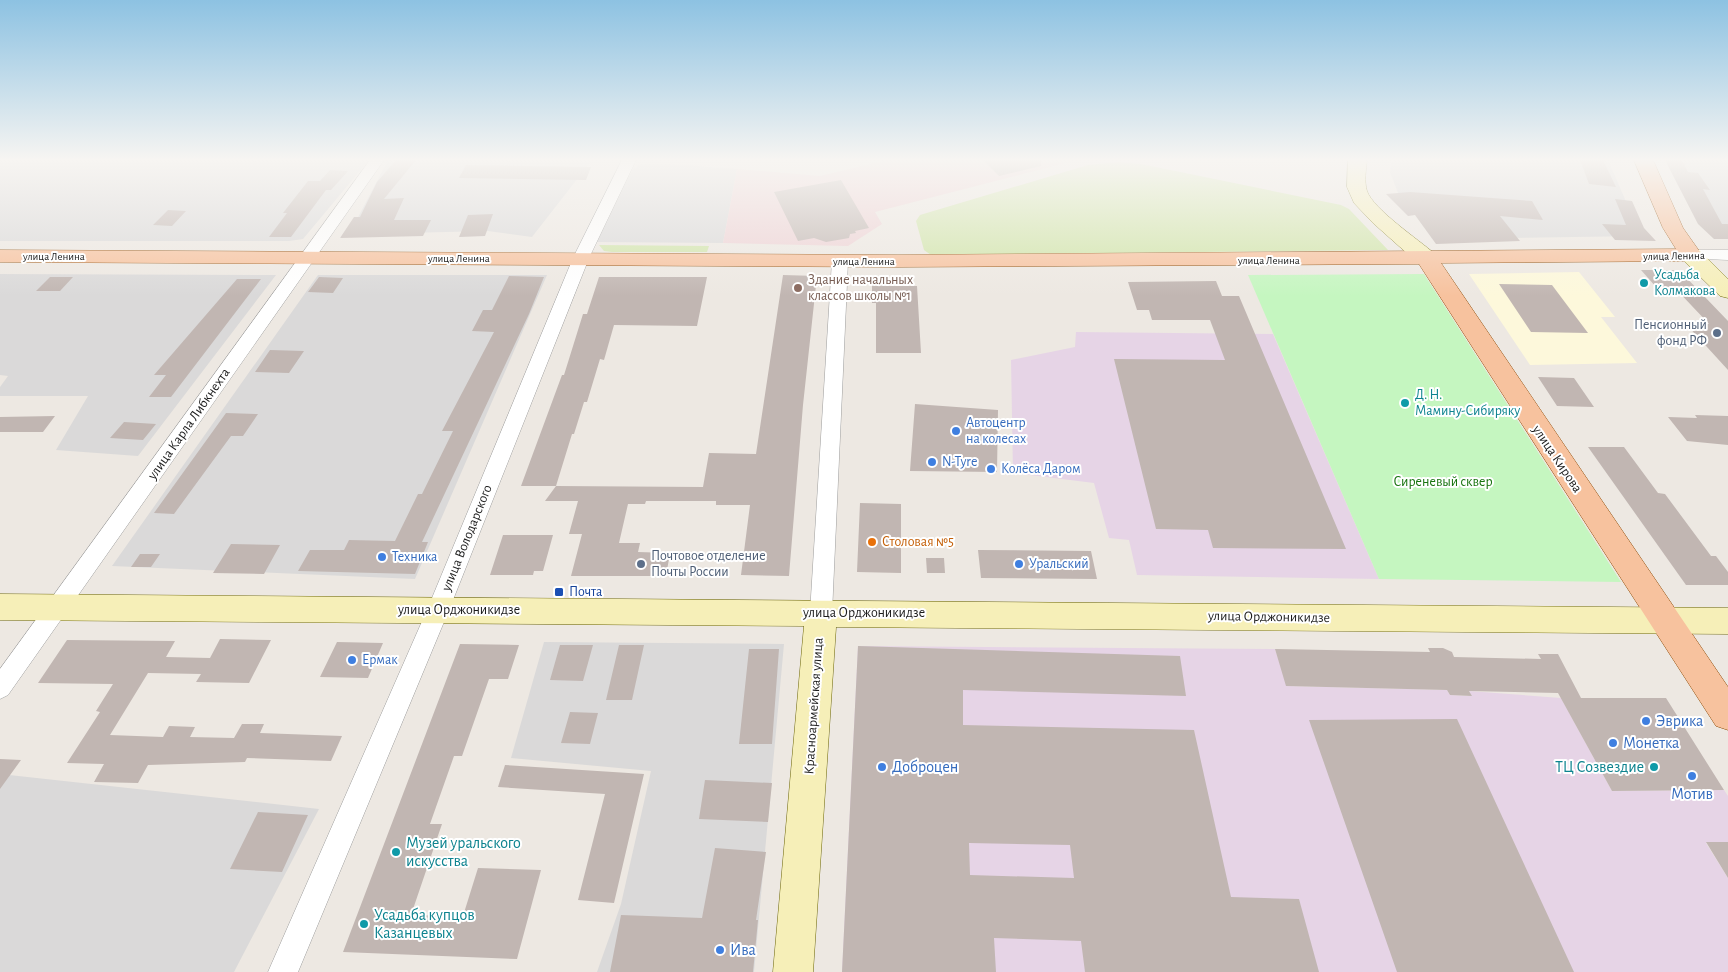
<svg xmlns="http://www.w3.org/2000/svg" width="1728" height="972" font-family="'Alegreya Sans',sans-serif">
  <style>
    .residential { fill: #dad9d9 }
    .commercial { fill: #eed2d5 }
    .industrial { fill: #e6d4e6 }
    .education { fill: #fdf8db }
    .grass { fill: #d1e5aa }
    .park { fill: #c5f6c0 }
    .building { fill: #c1b6b2; fill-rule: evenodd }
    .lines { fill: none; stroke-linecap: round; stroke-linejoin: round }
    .street-casing { stroke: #9d9d9d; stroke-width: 1 }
    .secondary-casing { stroke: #6d670a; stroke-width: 1 }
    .primary-casing { stroke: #8d4b07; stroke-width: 1 }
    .street { fill: #fff; fill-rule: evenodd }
    .secondary { fill: #f6efb8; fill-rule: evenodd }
    .primary { fill: #f7c29e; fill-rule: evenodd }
    .culture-dot { fill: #0f9aa8; stroke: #fff; stroke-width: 2 }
    .education-dot { fill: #8d6e63; stroke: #fff; stroke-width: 2 }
    .service-dot { fill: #5c6f8a; stroke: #fff; stroke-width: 2 }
    .shop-dot { fill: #3f7fe0; stroke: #fff; stroke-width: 2 }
    .food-dot { fill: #e8710a; stroke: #fff; stroke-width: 2 }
    .transit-dot { fill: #1a4fb4; stroke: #fff; stroke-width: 2 }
    .labels { text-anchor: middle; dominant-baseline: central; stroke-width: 4; stroke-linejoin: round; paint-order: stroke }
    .far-street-label { font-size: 11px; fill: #1c1c1c; stroke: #fff }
    .culture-label { font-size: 14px; fill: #0d838f; stroke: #fff; text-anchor: start }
    .education-label { font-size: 14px; fill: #785e54; stroke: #fff; text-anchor: start }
    .service-label { font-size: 14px; fill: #4e5e75; stroke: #fff; text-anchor: end }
    .shop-label { font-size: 14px; fill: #366cbe; stroke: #fff; text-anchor: start }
    .street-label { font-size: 14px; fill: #1c1c1c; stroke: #fff }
    .park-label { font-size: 14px; fill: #197410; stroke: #fff }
    .food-label { font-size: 14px; fill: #c56008; stroke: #fff; text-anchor: start }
    .transit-label { font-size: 14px; fill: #164399; stroke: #fff; text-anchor: start }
    .near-shop-label { font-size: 16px; fill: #366cbe; stroke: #fff; text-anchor: start }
    .near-culture-label { font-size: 16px; fill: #0d838f; stroke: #fff; text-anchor: start }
  </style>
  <rect width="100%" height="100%" fill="#ede8e2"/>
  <path class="residential" d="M0 160H369L303 239 289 241H0Z
    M388 160H592L532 237 488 231 404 233 354 225Z
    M1392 160H1608L1641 236 1443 239 1401 201 1390 172Z
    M1677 160H1728V234Z
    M640 164H669L737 169 723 243 597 242 632 170Z
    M0 274 276 275 138 456 56 450 88 396H0V387L8 376 0 375Z
    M318 275H547L415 579 112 566Z
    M544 642 784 644 754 972H597L621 904 651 771 511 758Z
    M0 774 319 809 234 972H0Z"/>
  <path class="commercial" d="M887 160H1077L875 212 882 224 848 246 723 243 737 169 820 176Z"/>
  <path class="industrial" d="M1076 332 1273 334 1379 579 1137 575 1129 540 1109 538 1094 483 1013 473 1011 360 1075 347Z
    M858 646 1275 649 1287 686 1447 690 1450 695 1471 696 1469 691 1561 698 1612 791 1724 790 1728 796V842L1706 843 1728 878V972H842Z"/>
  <path class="education" d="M1579 272 1615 317H1601L1637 363 1530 365 1469 274Z"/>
  <path class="grass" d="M1119 162 1141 164 1341 205 1349 209 1388 250 931 255 924 250 916 221 920 215 1088 165Z
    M599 245 709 246 707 252H612L604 251Z"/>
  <path class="park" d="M1424 274 1621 582 1379 579 1248 275Z"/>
  <path class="building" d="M396 160H416L384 199 404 198 394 220H431L423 236 340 238 354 217H360L377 182Z
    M983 160H1041V166L999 176Z
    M1580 160H1603L1616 187 1589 184Z
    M1665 160H1682L1688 172 1698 173 1710 190 1703 189 1722 224H1728V239H1714L1698 224Z
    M466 165 591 167 586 180 459 178Z
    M330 170 348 171 331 190H326L291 237H269L287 213H283L308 181H320Z
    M841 180 869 228 855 231 856 233 850 234 849 238 826 242 814 238 798 241 774 192Z
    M1410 192 1532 201 1543 220 1500 216 1520 241 1436 244 1415 215 1408 216 1386 194Z
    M1615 199 1632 201 1644 228 1656 241 1615 240 1602 224 1626 225Z
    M168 210 186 211 172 226 153 225Z
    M493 214 485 236 459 237 468 215Z
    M1641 270H1679L1728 321V370L1686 324H1709L1674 287H1656Z
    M783 275 817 276 803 405 789 576 741 575 750 505H716V501H646L645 504H628L619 543H640L638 552 670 553 666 576H571L582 534H569L578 501H545L556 486 703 487 709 453 756 454Z
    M509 276 544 277 529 314 422 542H428L415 574 298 571 310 550H344L349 540 395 541 418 494H422L453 431H442L494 332 472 331 483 310H492Z
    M50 277H73L60 291H36Z
    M319 277 343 278 333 293 308 292Z
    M599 277H707L697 326 614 325 604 360 600 359 587 402H584L574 434H572L556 486H521L562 375H564L583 314H587Z
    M237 279H261L171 397H149L166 375H154Z
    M890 281V286H917L921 353H876V303H872V282Z
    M1216 281 1222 296H1239L1346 549 1213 548 1208 530 1156 529 1114 359 1225 360 1210 320H1152L1149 310H1137L1128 282Z
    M1499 284 1552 285 1588 333 1531 332Z
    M270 350 304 351 289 373 255 372Z
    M1538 377 1574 378 1594 407 1557 406Z
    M915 404 998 410 997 472 910 471Z
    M226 413 258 414 243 436H231L174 514 154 513Z
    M1695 415 1728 416V445L1687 441 1668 417 1697 418Z
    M55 416 43 432H0V417Z
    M124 422 156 424 143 440 110 438Z
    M1588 447H1624L1658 493 1665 494 1711 556H1716L1728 572V585H1686Z
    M860 503 901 504V573L857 572Z
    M503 535H553L543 571H534L533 575H490Z
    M231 544 280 545 264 574 213 573Z
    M978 550 1091 551 1097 579 981 578Z
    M140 554H160L151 567H131Z
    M926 558H944L945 573H927Z
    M220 639 271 640 249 683 196 682 201 674 148 673 110 735 163 737 169 726 195 727 190 737 234 738 242 724H264L260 733 342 736 331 761 247 758 245 762 148 765 138 783 94 782 104 764 67 763 100 712 96 711 113 684 38 683 67 640 175 641 166 657 210 658Z
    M337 642 383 643 368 678 320 677Z
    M460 644 519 645 508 679H489L462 756H454L430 824H442L411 915 463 916 478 868 541 870 517 959 343 952Z
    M560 645H593L583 681 550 680Z
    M619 645H644L632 700H606Z
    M858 646 1180 656 1186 696 963 690V725L1194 730 1231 897 1299 899 1319 972H1085L1081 941 994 938 996 972H842ZM969 843 1070 845 1074 878 970 875Z
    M1428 648H1443L1452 652 1454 657 1541 659 1538 654H1558L1581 698H1666L1724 790 1612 791 1558 693 1469 691 1472 696 1450 695 1447 690 1286 686 1275 649 1430 652Z
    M749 649H779L772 744H739Z
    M570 712 598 713 590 744 561 743Z
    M1457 719 1574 972H1397L1309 720Z
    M0 759 21 760 0 789Z
    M505 765 644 774 614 903 578 900 605 794 498 787Z
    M705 780 772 783 768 822 699 819Z
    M258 812 308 815 282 872 230 869Z
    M1706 842H1728V878Z
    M715 848 766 852 756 920H758L753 972H610L621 915 702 918Z"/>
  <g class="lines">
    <defs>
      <path id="street" d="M370 160H384L8 695 0 699V669Z
        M622 160H636L589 258 449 610 298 972H268L427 610 573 258Z
        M1691 250H1728V260L1685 258 1683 255 1685 252Z
        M840 256 848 261 832 613 829 620 821 622 813 620 810 613 832 261Z"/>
      <path id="secondary" d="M1348 160H1367C1366 170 1364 181 1367 191 1373 209 1419 240 1435 254L1438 259 1435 264 1427 265 1419 264 1373 223 1354 203 1347 187Z
        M1691 249 1699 250 1728 279V298L1720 296 1683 260 1680 255 1683 250Z
        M0 594 1728 608V634L836 627 813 972H773L804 626 0 620Z"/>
      <path id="primary" d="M1634 160H1653L1683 228 1702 255 1699 260 1691 261 1441 263 1728 687V730L1716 726 1419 264 898 267 0 262V250L898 255 1676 249 1663 228Z"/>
    </defs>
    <use href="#street" class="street-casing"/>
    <use href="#secondary" class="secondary-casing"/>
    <use href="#primary" class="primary-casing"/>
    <use href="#street" class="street"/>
    <use href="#secondary" class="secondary"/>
    <use href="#primary" class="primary"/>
  </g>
  <linearGradient id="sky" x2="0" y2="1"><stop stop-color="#8dc2e2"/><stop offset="0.54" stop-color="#f7f5f2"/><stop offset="1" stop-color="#f7f5f2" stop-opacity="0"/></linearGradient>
  <rect width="1728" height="296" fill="url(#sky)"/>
  <g class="culture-dot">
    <circle cx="1644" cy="283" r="5"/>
    <circle cx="1405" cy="403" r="5"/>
    <circle cx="1654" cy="767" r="5"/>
    <circle cx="396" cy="852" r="5"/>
    <circle cx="364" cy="924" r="5"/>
  </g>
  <circle class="education-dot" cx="798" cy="288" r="5"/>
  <g class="service-dot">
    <circle cx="1717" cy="333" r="5"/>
    <circle cx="641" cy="564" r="5"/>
  </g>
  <g class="shop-dot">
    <circle cx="956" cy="431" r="5"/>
    <circle cx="932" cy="462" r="5"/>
    <circle cx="991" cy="469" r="5"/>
    <circle cx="382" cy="557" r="5"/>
    <circle cx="1019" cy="564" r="5"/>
    <circle cx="352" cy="660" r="5"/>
    <circle cx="1646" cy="721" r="5"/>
    <circle cx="1613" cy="743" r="5"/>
    <circle cx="882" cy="767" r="5"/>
    <circle cx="1692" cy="776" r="5"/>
    <circle cx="720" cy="950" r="5"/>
  </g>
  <circle class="food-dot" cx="872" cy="542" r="5"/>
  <rect class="transit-dot" x="554" y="587" width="10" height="10" rx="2.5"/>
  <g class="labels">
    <g class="far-street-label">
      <text x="54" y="256">улица Ленина</text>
      <text transform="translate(1674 256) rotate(-1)">улица Ленина</text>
      <text x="459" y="258">улица Ленина</text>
      <text x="1269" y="260">улица Ленина</text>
      <text x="864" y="261">улица Ленина</text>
    </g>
    <g class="culture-label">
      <text x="1654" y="275">Усадьба<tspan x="1654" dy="16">Колмакова</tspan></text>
      <text x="1415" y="395">Д. Н.<tspan x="1415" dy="16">Мамину-Сибиряку</tspan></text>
    </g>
    <g class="education-label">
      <text x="808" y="280">Здание начальных<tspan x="808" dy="16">классов школы №1</tspan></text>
    </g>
    <g class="service-label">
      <text x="1707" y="325">Пенсионный<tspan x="1707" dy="16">фонд РФ</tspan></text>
      <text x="651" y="556" text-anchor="start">Почтовое отделение<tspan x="651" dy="16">Почты России</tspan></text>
    </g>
    <g class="shop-label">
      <text x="966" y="423">Автоцентр<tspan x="966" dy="16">на колесах</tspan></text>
      <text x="942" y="462">N-Tyre</text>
      <text x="1001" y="469">Колёса Даром</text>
      <text x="392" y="557">Техника</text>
      <text x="1029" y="564">Уральский</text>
      <text x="362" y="660">Ермак</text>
    </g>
    <g class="street-label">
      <text transform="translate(189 424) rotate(-55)">улица Карла Либкнехта</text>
      <text transform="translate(1557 459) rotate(56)">улица Кирова</text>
      <text transform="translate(467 538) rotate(-68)">улица Володарского</text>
      <text x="459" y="610">улица Орджоникидзе</text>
      <text x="864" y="613">улица Орджоникидзе</text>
      <text transform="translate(1269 617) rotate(1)">улица Орджоникидзе</text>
      <text transform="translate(814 706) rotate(-86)">Красноармейская улица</text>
    </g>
    <g class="park-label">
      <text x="1443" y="482">Сиреневый сквер</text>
    </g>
    <g class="food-label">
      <text x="882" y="542">Столовая №5</text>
    </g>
    <g class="transit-label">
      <text x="569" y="592">Почта</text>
    </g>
    <g class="near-shop-label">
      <text x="1656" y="721">Эврика</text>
      <text x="1623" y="743">Монетка</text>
      <text x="892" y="767">Доброцен</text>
      <text x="1692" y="794" text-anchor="middle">Мотив</text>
      <text x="730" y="950">Ива</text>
    </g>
    <g class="near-culture-label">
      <text x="1644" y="767" text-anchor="end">ТЦ Созвездие</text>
      <text x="406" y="843">Музей уральского<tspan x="406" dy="18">искусства</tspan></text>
      <text x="374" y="915">Усадьба купцов<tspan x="374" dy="18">Казанцевых</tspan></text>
    </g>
  </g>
</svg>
